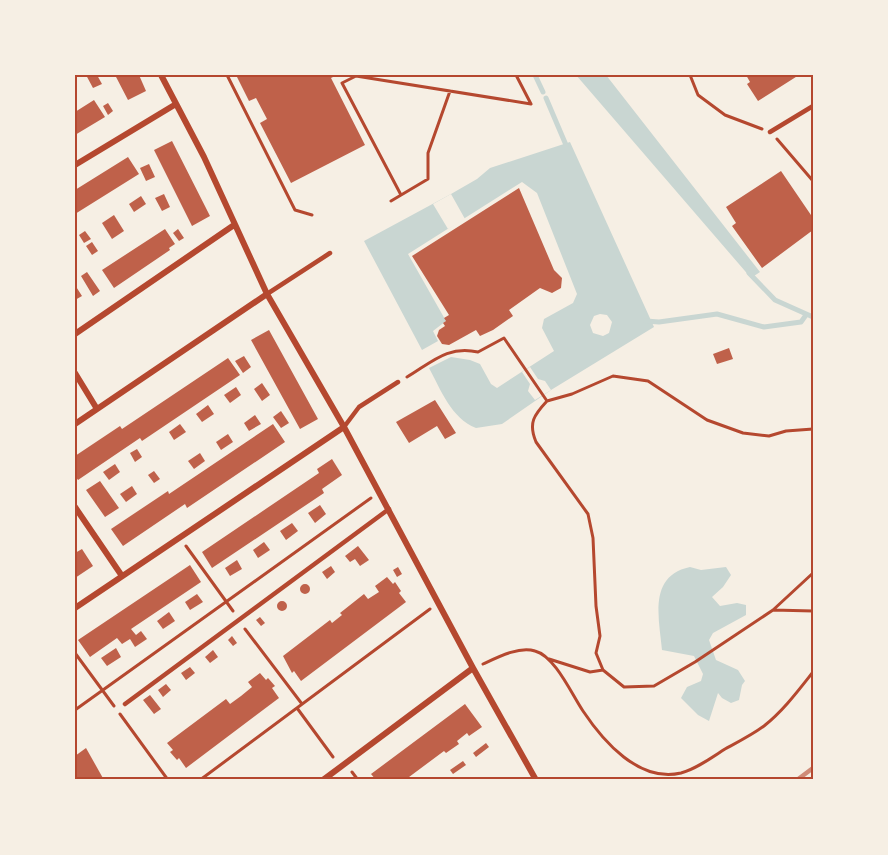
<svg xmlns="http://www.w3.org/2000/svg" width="888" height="855" font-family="'Sofia Sans Condensed',sans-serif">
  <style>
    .water { fill: #c9d6d2; fill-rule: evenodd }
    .pier { fill: #f6efe4 }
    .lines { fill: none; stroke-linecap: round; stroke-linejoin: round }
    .stream { stroke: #c9d6d2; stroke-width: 5 }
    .building { fill: #bf614a }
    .path { stroke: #b5482f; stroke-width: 3 }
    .service { stroke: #b5482f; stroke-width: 4.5 }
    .minor { stroke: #b5482f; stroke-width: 6 }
    .rail { stroke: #cf8b77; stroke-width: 4.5 }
    .neatline { fill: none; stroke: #b5482f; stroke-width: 2 }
  </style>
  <rect width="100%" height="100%" fill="#f6efe4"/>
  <path class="water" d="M576 75H606L760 272 751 278Z
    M570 142 654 327 551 390 502 424 476 428C451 418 441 390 429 368L451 357 470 360 480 364 491 384 497 388 554 351 542 328 544 319 573 303 577 294 537 193 522 182 408 254 446 321 433 331 438 341 422 350 364 241 451 194 477 179 490 168ZM600 314 607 315 612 322 609 333 603 336 593 333 590 325 594 316Z
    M690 567 701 570 726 567 731 575 723 587 712 597 720 606 737 603 746 605V615L713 633 709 640 716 660 738 670 745 681 742 685 739 700 731 703 722 698 718 693 709 721 698 715 681 698 687 687 701 681 703 674 694 656 662 650C659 618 648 576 690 567Z"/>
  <path class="pier" d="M451 194 465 219 448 229 433 204Z
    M530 367 538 379 545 381 551 390 535 400 528 391 530 384 522 372Z"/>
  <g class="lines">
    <path class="stream" d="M535 75 543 92
      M546 98 566 145 565 147
      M749 273 775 300 813 317
      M646 321 659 322 717 314 764 327 801 322 806 315"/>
  </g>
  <path class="building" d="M86 75H97L102 84 93 88Z
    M115 75H139L146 91 128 100Z
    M236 75H337L331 78 365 145 291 183 260 123 267 119 256 98 249 101Z
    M746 75H799L758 101 747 84 750 82Z
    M94 100 105 117 75 135V112Z
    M108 103 113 111 108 115 103 106Z
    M172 141 210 216 192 226 154 150Z
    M128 157 139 174 75 214V190Z
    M149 164 155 177 146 181 140 168Z
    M781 171 813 218V230L762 268 732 226 736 223 726 207Z
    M519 188 554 270 562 278 561 288 552 293 540 288 509 310 513 316 493 330 480 336 476 330 449 345 442 344 437 336 439 330 445 326 443 323 446 321 444 318 449 315 412 256Z
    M164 194 170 207 162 211 155 198Z
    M141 196 146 204 134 212 129 204Z
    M114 215 124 231 112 239 102 223Z
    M165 229 175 244 169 248 170 250 114 288 102 270Z
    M178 229 184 238 179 241 173 233Z
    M85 231 91 239 84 243 79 235Z
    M92 242 98 251 92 255 86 246Z
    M87 272 100 291 93 296 81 276Z
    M75 285 82 296 75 300Z
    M269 330 318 419 300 429 251 340Z
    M729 348 733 359 717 364 713 354Z
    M244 356 251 367 243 373 235 361Z
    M228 358 240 375 142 441 140 438 78 480 75 476V456L120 426 122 429Z
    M262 383 270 395 262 401 254 389Z
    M236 387 241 395 230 403 224 395Z
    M435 400 456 433 445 439 437 426 409 443 396 422Z
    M208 405 214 414 202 422 196 414Z
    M281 411 289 423 281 428 273 417Z
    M255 415 261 424 249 431 244 423Z
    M180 424 186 432 174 440 169 432Z
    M273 424 285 442 187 508 185 504 123 546 111 529 168 491 169 494Z
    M228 434 233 442 221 450 216 442Z
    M137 449 142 457 135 462 130 453Z
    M200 453 205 461 194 469 188 461Z
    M332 459 342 475 322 489 324 493 212 568 202 552 319 473 317 469Z
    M115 464 120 472 109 480 103 472Z
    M154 471 160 479 154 483 148 475Z
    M100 481 119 508 105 517 86 490Z
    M132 486 137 494 126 502 120 494Z
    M320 505 326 514 315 523 308 513Z
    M292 523 298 531 286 540 280 531Z
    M264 542 270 550 258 558 253 550Z
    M358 546 369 560 360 566 355 559 350 562 345 556Z
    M82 549 93 566 75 578V553Z
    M237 560 242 569 230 576 225 568Z
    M190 565 201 582 131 629 136 635 141 631 147 639 135 647 130 639 122 644 117 638 90 657 78 640Z
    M331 566 335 572 327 579 322 572Z
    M398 567 402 574 397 577 393 570Z
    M387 577 393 584 395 582 401 591 399 593 406 602 301 681 294 671 292 673 283 656 330 620 332 623 342 615 340 613 364 594 368 599 379 592 375 586Z
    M300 589a5 5 0 1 1 10 0a5 5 0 1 1-10 0Z
    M197 594 203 602 190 610 185 602Z
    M277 606a5 5 0 1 1 10 0a5 5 0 1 1-10 0Z
    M169 612 175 621 163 629 157 621Z
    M260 617 265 623 261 626 256 620Z
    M232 636 237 643 233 646 228 640Z
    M116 648 121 657 107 666 101 658Z
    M213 650 218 657 210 663 205 657Z
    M190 667 195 673 186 680 181 673Z
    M260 673 266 680 268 678 275 686 272 688 279 698 186 768 179 758 177 760 170 752 173 750 167 743 226 699 230 704 241 696 252 687 248 682Z
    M166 684 171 690 163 697 158 690Z
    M150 695 161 709 154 714 143 700Z
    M465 704 482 727 469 736 467 733 457 741 459 744 446 753 444 751 405 780H376L371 774Z
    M486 743 489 747 476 757 473 753Z
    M86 748 104 780H75V756Z
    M463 761 466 765 453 774 450 770Z"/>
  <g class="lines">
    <path class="path" d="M227 75 295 210 312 215
      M516 75 531 104
      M690 75 698 95 725 115 762 129
      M777 139 813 181
      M401 195 342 83 356 76 531 104
      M391 201 428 179V153L450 91
      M407 377C432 362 448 345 478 352L504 338 547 401C534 415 528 423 536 442L588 514 593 538 596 606 600 636 596 653 603 670 624 687 654 686 695 662 773 610 813 573
      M547 401 572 394 613 376 648 381 707 420 743 433 769 436 786 431 813 429
      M186 546 233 611
      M773 610 813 611
      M245 629 302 704
      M75 653 114 706
      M549 659 590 672 603 670
      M483 664C498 657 519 646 535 651 555 656 572 695 583 711 603 741 639 783 681 773 696 769 711 758 725 749 738 742 752 735 764 726 783 711 798 691 813 672
      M297 708 333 757
      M75 710 371 498
      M120 714 168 780
      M352 772 358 780
      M200 780 430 609"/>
    <path class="service" d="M770 132 813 106
      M267 294 330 253
      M344 427 359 407 398 382
      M125 704 389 509"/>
    <path class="minor" d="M161 75 204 157 267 294 344 427 473 668 536 780
      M75 165 176 104
      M75 334 234 225
      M75 373 97 409
      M75 424 267 294
      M75 507 122 576
      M75 608 344 427
      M323 780 473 668"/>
    <path class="rail" d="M797 780 813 768"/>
  </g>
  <rect width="888" height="855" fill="none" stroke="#f6efe4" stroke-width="153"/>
  <rect x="76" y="76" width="736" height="702" class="neatline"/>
</svg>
